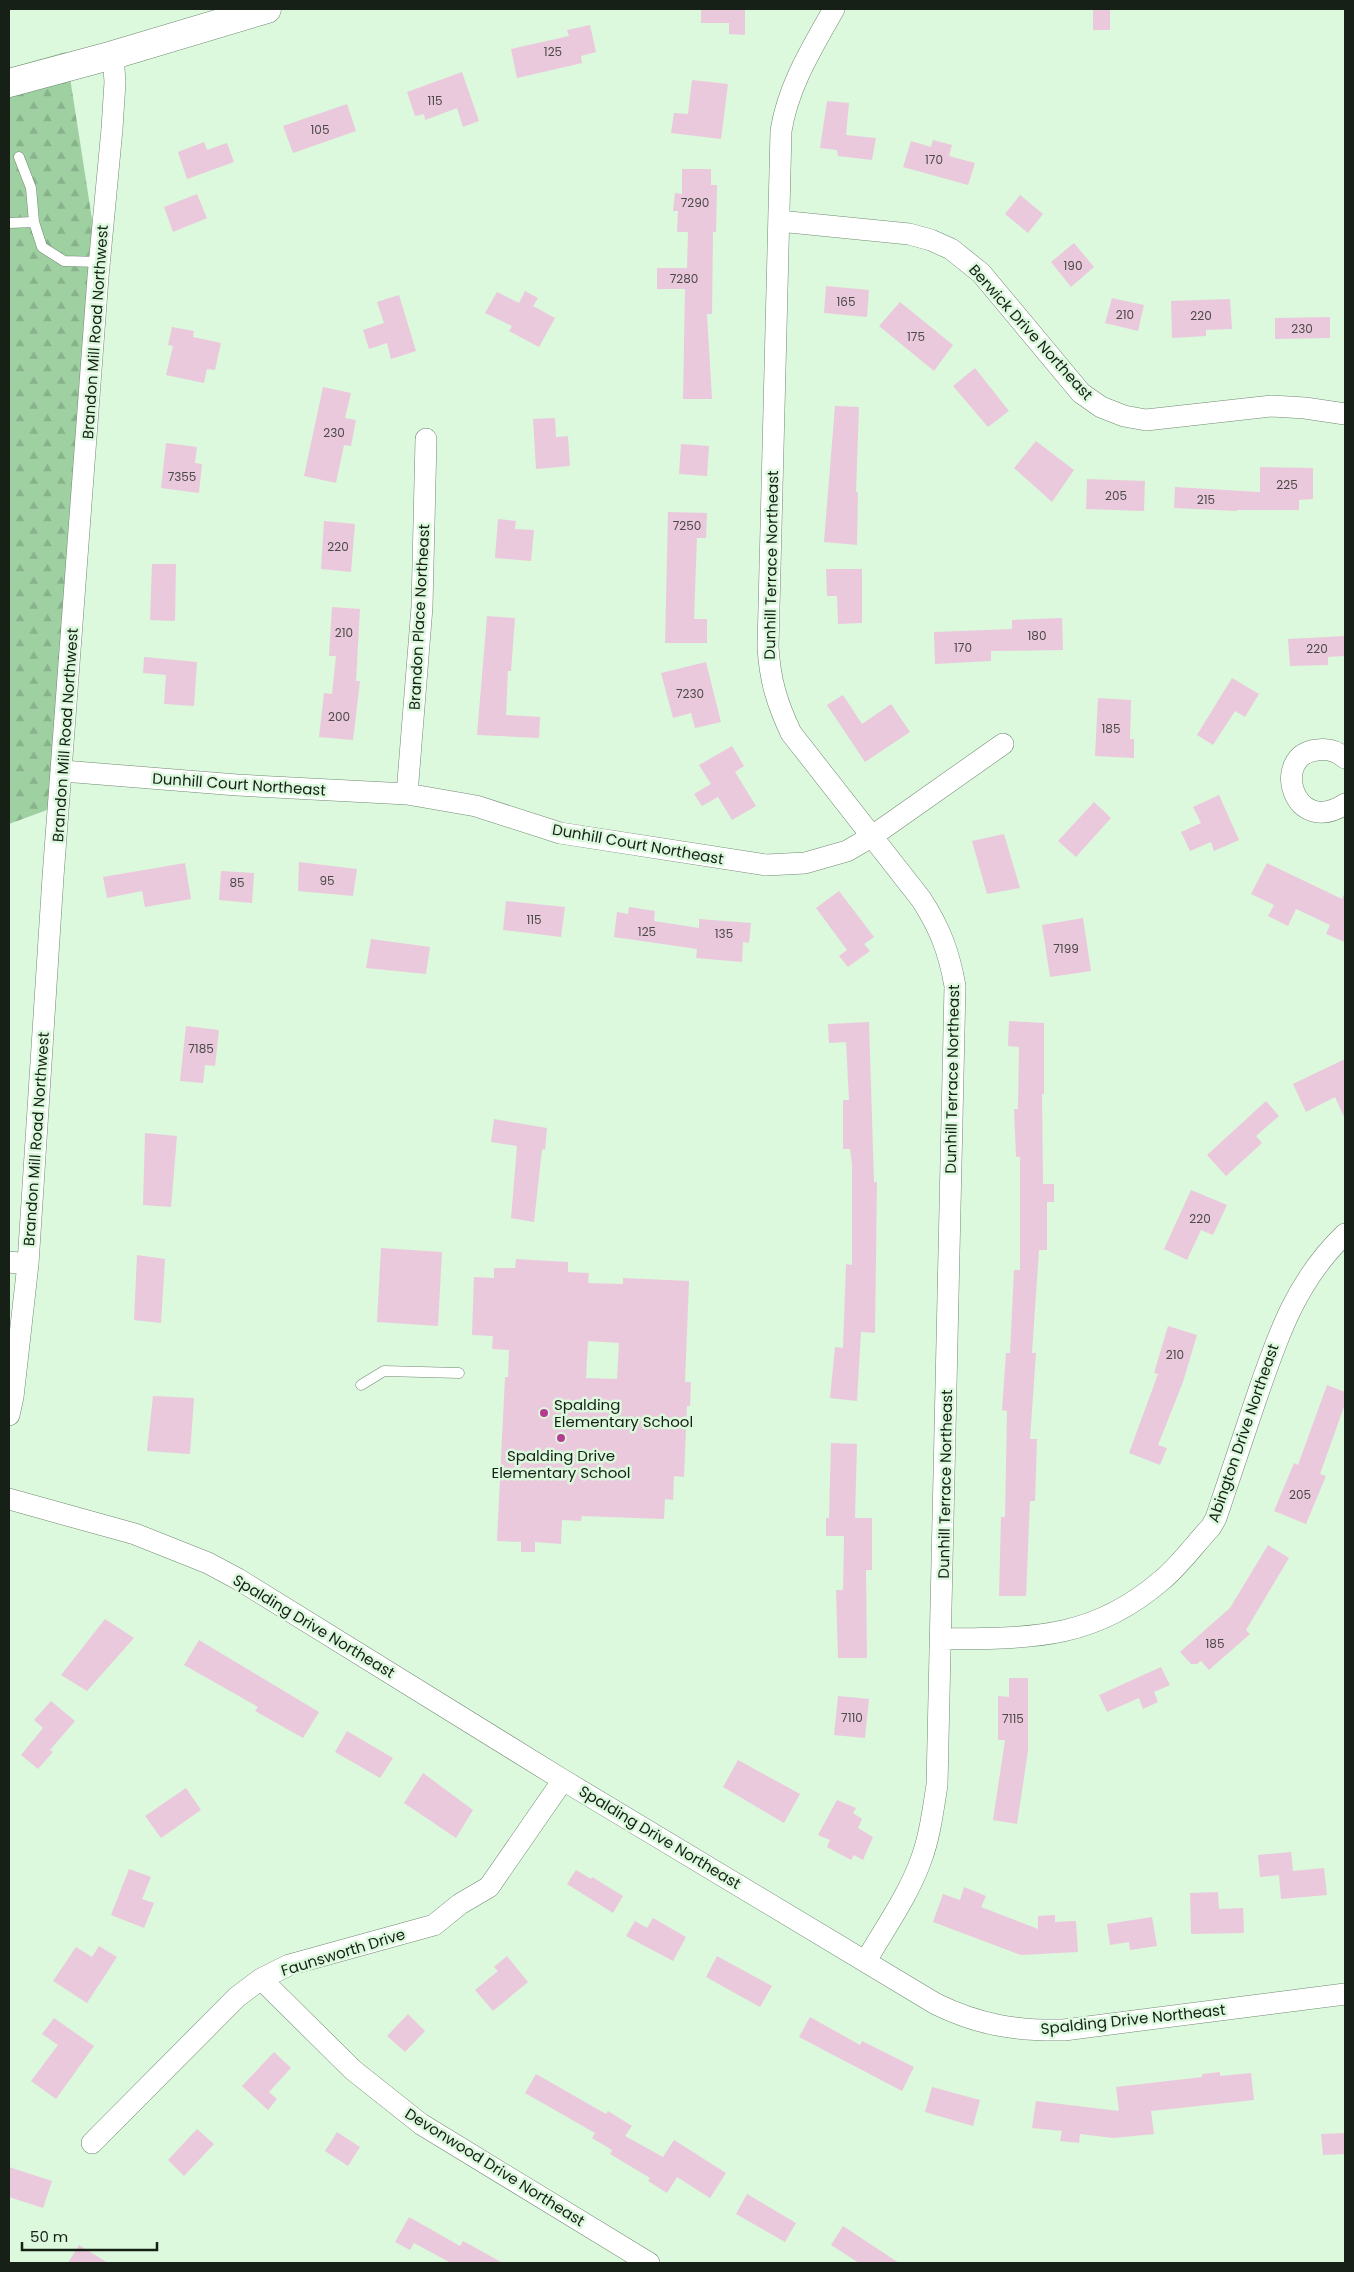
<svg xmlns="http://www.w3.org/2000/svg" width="1354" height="2272" font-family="Poppins,sans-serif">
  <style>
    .forest { fill: url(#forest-firs) }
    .building { fill: #ebc9dd; fill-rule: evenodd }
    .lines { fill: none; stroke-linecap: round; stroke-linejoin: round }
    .lane-casing { stroke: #718a72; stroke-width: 11 }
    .street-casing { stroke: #718a72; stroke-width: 22 }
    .secondary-casing { stroke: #718a72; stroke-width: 29 }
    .lane { stroke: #fff; stroke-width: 10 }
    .street { stroke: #fff; stroke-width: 21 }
    .secondary { stroke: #fff; stroke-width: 28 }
    .poi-dot { fill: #b63d91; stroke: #dcf8dd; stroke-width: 2 }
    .labels { text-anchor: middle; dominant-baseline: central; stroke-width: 5; stroke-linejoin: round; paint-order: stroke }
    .number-label { font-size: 12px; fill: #4b4a48 }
    .street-label { font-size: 15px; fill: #162016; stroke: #dcf8dd }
    .poi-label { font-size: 15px; fill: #162016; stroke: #dcf8dd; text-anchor: start }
  </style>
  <defs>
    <pattern id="forest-firs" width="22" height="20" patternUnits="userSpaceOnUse" patternTransform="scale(1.25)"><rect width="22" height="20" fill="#9fd0a2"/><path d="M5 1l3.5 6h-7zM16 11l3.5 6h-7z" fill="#88b28b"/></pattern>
  </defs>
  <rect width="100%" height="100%" fill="#dcf8dd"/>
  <path class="forest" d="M66 52 99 264 55 807 9 824V68Z"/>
  <path class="building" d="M701 9H745V35L729 34V23H701Z
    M1093 9H1110V30H1093Z
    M590 25 596 52 581 56 582 63 517 78 511 49 569 36 567 30Z
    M462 72 479 121 463 127 457 108 425 120 424 114 415 116 407 92Z
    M692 80 728 84 721 139 671 133 674 113 688 114Z
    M827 101 849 103 846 135 876 138 872 160 838 156 837 150 820 148Z
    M347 104 356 131 293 153 283 126Z
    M933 140 952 145 949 156 975 163 968 185 903 167 911 141 931 147Z
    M204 142 207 150 227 143 234 162 187 179 178 152Z
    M682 169H711V185H717L716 232H713L712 314H707L712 399H683L685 289H657V268H687L688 232H677L678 211H673L675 193 682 194Z
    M197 194 207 218 173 232 164 207Z
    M1020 195 1043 214 1028 233 1005 214Z
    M1074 243 1094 267 1071 287 1051 262Z
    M826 286 869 290 867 317 824 313Z
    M525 291 538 298 533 306 555 318 539 347 509 331 512 326 485 313 497 292 519 303Z
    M399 295 416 351 391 359 387 343 369 349 363 330 384 323 377 302Z
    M1112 298 1144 305 1138 331 1105 323Z
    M1230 299 1232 329 1206 330V336L1172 338 1171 301Z
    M900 302 953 345 934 371 879 326Z
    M1330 317V338L1275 339V318Z
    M172 327 194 331 193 337 221 343 215 370 207 369 204 383 166 375 173 346 168 345Z
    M975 368 1009 411 988 427 953 386Z
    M323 387 351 393 345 418 356 420 351 446 344 445 336 483 304 476Z
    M835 406 859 407 856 492H858L857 545 824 542Z
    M555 418 556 437 568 436 570 466 536 469 533 419Z
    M1036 441 1074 470 1052 502 1014 468Z
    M166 443 197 447 195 463 202 464 199 493 161 488Z
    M681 444 709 446 707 476 679 474Z
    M1260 467 1313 468V499L1299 500V510H1237V511L1174 508 1175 487 1260 492Z
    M1087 479 1145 481 1144 511 1086 509Z
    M668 512 707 513 706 538H697L694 619H707V643H665Z
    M498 519 516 521 515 529 534 530 531 561 495 558Z
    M324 521 355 524 351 572 321 569Z
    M152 564H176L175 621 150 620Z
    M826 569H862V623L838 624 837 596H827Z
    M332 607 360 609 356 681H360L353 740 319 737 324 693 332 694 336 656H329Z
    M487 616 515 618 511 671H508L506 715 540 717 539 738 477 735Z
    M1062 618 1063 650 991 651V661L935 664 934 632 1012 629V620Z
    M1345 636V656L1328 657V665L1290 666 1288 639Z
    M144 657 197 662 194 706 164 704 166 675 143 673Z
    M706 662 721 722 695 728 691 713 673 718 661 673Z
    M1232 678 1259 694 1245 717 1235 711 1213 745 1197 735Z
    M843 695 862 724 891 704 910 732 865 762 827 705Z
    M1098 698 1131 700 1130 739H1134V758L1095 756Z
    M732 746 744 766 735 772 756 806 732 820 718 797 702 806 694 794 711 784 699 765Z
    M1219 795 1239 840 1214 851 1211 842 1190 851 1181 832 1201 823 1193 807Z
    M1094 802 1111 818 1076 857 1058 841Z
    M1004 834 1020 888 987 894 972 841Z
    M299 862 357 869 353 896 298 891Z
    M185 863 191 899 145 907 142 891 107 898 103 877Z
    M1267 863 1342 899 1345 892V942L1326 934 1330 925 1296 909 1288 926 1268 916 1274 905 1251 894Z
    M221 871 254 873 252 903 219 900Z
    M839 891 874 937 864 944 870 951 848 967 839 956 847 950 816 908Z
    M506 901 565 907 561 937 503 930Z
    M629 907 655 911 654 921 699 928V919L751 923 749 943 743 942 742 962 696 958 697 949 614 937 617 912 628 914Z
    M1083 918 1091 971 1050 977 1042 925Z
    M371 939 430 947 426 974 366 968Z
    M1009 1021 1044 1023V1094H1042L1043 1184H1054V1202H1047V1250H1039L1032 1353H1036L1030 1439H1037L1035 1501H1030L1026 1596H999L1001 1517H1005L1007 1411 1002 1410 1006 1353H1010L1014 1270H1020V1157H1016L1014 1109H1018L1019 1047 1008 1046Z
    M869 1022 874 1182H877L875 1333 861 1332 857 1401 830 1398 835 1347 843 1348 846 1264 852 1265V1165L850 1149H843V1100H849L846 1042 829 1043 828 1024Z
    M186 1026 219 1030 215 1066 205 1065 203 1083 180 1081Z
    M1345 1059V1119L1335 1097 1306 1112 1293 1084Z
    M1266 1101 1279 1116 1256 1136 1262 1143 1226 1176 1207 1155Z
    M494 1119 547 1128 545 1150 542 1149 534 1222 511 1218 517 1146 491 1142Z
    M145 1133 177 1136 171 1207 143 1205Z
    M1191 1190 1227 1205 1213 1235 1201 1230 1187 1260 1164 1249Z
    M381 1248 442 1252 438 1326 377 1322Z
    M137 1255 165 1259 161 1323 134 1320Z
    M516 1259 568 1262V1272L589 1273 588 1283 623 1284V1278L689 1281 685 1382H691L690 1406H687L684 1477 674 1476 673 1500 665 1499 664 1519 582 1516 581 1521 562 1520 561 1544 535 1542V1552H521V1542L497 1541 505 1377H508L509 1350 492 1349 493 1336 472 1335 474 1277 494 1278V1268H515ZM588 1341 619 1343 617 1379 586 1378Z
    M1168 1326 1197 1335 1183 1382 1158 1445 1167 1448 1160 1465 1129 1453 1158 1374 1154 1373Z
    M1327 1385 1345 1392V1404L1320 1474 1326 1476 1306 1524 1274 1511 1294 1463 1298 1465Z
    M153 1396 194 1398 190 1454 147 1451Z
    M831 1443 857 1444 855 1518H872V1570H866L867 1658H838L836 1590H843L844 1536H826V1518H829Z
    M1268 1545 1289 1558 1246 1630 1250 1634 1209 1670 1201 1661 1197 1664H1191L1180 1652 1230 1608Z
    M105 1619 134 1638 87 1691 61 1675Z
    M199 1640 319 1712 303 1738 255 1711 258 1707 184 1665Z
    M1161 1667 1170 1685 1154 1692 1158 1702 1143 1709 1139 1698 1107 1712 1099 1695Z
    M1009 1678H1028V1751L1017 1824 993 1820 1005 1740H998V1696L1009 1697Z
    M838 1696 869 1699 865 1738 834 1735Z
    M51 1701 75 1721 50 1750 53 1752 38 1769 21 1755 43 1728 34 1720Z
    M347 1731 393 1758 380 1778 335 1752Z
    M738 1760 800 1794 784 1823 723 1787Z
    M423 1773 473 1810 456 1838 404 1803Z
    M186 1788 201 1810 161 1838 145 1816Z
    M837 1800 856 1808 853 1813 862 1819 858 1828 873 1837 863 1860 854 1855 851 1860 827 1847 830 1840 818 1835Z
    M1291 1852 1293 1871 1324 1868 1327 1895 1281 1899 1279 1875 1260 1877 1258 1855Z
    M129 1869 151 1877 142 1899 154 1903 144 1928 111 1915Z
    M576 1870 591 1879 592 1877 623 1896 613 1913 567 1884Z
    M964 1887 986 1896 981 1907 1038 1929V1916L1055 1915V1922L1076 1921 1078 1952 1021 1955 933 1922 943 1894 960 1900Z
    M1218 1892 1219 1909 1243 1908 1244 1933 1191 1934 1190 1893Z
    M1152 1917 1157 1946 1130 1950 1129 1942 1110 1945 1107 1924Z
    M653 1918 686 1937 673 1961 626 1936 635 1921 647 1928Z
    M99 1946 117 1957 87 2003 53 1981 76 1947 92 1957Z
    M507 1956 528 1982 493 2011 475 1990 498 1971 494 1967Z
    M717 1956 772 1986 760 2007 706 1977Z
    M408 2014 425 2031 405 2052 387 2036Z
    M810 2017 860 2045 862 2041 914 2067 902 2091 799 2037Z
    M54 2018 94 2046 56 2099 31 2081 58 2045 42 2034Z
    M274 2052 291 2068 269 2092 277 2099 268 2110 242 2086Z
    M1220 2072V2076L1251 2073 1254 2100 1151 2111 1154 2134 1113 2138 1080 2134 1079 2143 1060 2141 1062 2131 1032 2128 1036 2101 1119 2111 1116 2087 1202 2077V2074Z
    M536 2074 606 2114 608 2111 632 2126 625 2136 663 2157 674 2140 726 2173 710 2198 677 2177 667 2193 648 2181 650 2178 610 2154 612 2150 592 2138 595 2133 525 2093Z
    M932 2087 980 2100 973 2126 925 2112Z
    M197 2129 214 2144 184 2176 168 2160Z
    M337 2132 360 2147 348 2166 325 2151Z
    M1345 2133V2154L1323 2155 1321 2134Z
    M9 2167 52 2181 43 2208 9 2197Z
    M747 2194 796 2223 785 2242 736 2214Z
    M409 2217 460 2246 463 2241 503 2263H451L414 2243 410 2250 395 2242Z
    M843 2226 899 2263H859L831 2245Z
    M79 2245 108 2263H68Z"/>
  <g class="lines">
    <defs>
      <path id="lane" d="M19 157 31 188 34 222 42 247 64 261 100 262
        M9 223 34 222
        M361 1385 384 1371 459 1373"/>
      <path id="street" d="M834 9C812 48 788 86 781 131L768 647C770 681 777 703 791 733L921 899C940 928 949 952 955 986L937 1785C933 1810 930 1836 921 1860 908 1896 885 1928 866 1961
        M779 221 909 234 931 240 951 249 981 273 1081 393 1101 407 1124 416 1146 420 1272 406 1305 408 1345 414
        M1345 758C1337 751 1328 748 1317 750 1270 755 1293 838 1345 804
        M63 771 237 785 407 794 476 806 560 833 766 865 805 863 847 851 871 837 1003 744
        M407 794 422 607 426 439
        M9 1262 28 1264
        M9 1415 13 1397 28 1264 53 877 98 277 112 129 115 82 113 55
        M9 1499 135 1534 208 1563 238 1579 563 1780 936 2004C979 2025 1016 2031 1064 2030L1345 1994
        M941 1639C1028 1638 1092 1641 1162 1580 1180 1565 1195 1544 1211 1527L1216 1518C1229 1479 1242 1441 1255 1402 1277 1338 1295 1282 1345 1234
        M261 1979 353 2070 421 2124 649 2263
        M92 2143 237 1997 261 1979 289 1965 434 1925 460 1904 489 1887 563 1780"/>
      <path id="secondary" d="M9 83 113 55 267 9"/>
    </defs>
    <use href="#lane" class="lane-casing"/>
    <use href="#street" class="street-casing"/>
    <use href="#secondary" class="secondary-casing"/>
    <use href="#lane" class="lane"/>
    <use href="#street" class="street"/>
    <use href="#secondary" class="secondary"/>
  </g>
  <g class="poi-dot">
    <circle cx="544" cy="1413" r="5"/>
    <circle cx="561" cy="1438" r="5"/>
  </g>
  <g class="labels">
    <g class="number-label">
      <text x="553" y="51">125</text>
      <text x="435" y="100">115</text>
      <text x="320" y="129">105</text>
      <text x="934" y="159">170</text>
      <text x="695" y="202">7290</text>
      <text x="1073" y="265">190</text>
      <text x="684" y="278">7280</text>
      <text x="846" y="301">165</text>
      <text x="1125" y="314">210</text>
      <text x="1201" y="315">220</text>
      <text x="1302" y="328">230</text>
      <text x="916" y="336">175</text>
      <text x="334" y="432">230</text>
      <text x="182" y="476">7355</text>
      <text x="1287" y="484">225</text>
      <text x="1116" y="495">205</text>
      <text x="1206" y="499">215</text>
      <text x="687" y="525">7250</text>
      <text x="338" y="546">220</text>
      <text x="344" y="632">210</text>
      <text x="1037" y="635">180</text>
      <text x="963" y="647">170</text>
      <text x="1317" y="648">220</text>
      <text x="690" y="693">7230</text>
      <text x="339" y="716">200</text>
      <text x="1111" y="728">185</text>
      <text x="327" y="880">95</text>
      <text x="237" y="882">85</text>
      <text x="534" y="919">115</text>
      <text x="647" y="931">125</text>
      <text x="724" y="933">135</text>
      <text x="1066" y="948">7199</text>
      <text x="201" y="1048">7185</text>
      <text x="1200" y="1218">220</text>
      <text x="1175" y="1354">210</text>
      <text x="1300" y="1494">205</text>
      <text x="1215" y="1643">185</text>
      <text x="852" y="1717">7110</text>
      <text x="1013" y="1718">7115</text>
    </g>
    <g class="street-label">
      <text transform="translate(95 332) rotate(-86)">Brandon Mill Road Northwest</text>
      <text transform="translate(1031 332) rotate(48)">Berwick Drive Northeast</text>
      <text transform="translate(771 565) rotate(-89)">Dunhill Terrace Northeast</text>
      <text transform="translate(419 617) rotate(-87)">Brandon Place Northeast</text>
      <text transform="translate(65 735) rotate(-86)">Brandon Mill Road Northwest</text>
      <text transform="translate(239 784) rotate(4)">Dunhill Court Northeast</text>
      <text transform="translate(638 844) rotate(10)">Dunhill Court Northeast</text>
      <text transform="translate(952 1079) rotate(-89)">Dunhill Terrace Northeast</text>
      <text transform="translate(36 1139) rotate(-86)">Brandon Mill Road Northwest</text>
      <text transform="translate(1243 1433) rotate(-71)">Abington Drive Northeast</text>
      <text transform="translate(945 1484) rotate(-89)">Dunhill Terrace Northeast</text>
      <text transform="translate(314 1626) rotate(31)">Spalding Drive Northeast</text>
      <text transform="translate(660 1837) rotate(31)">Spalding Drive Northeast</text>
      <text transform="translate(343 1952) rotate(-17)">Faunsworth Drive</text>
      <text transform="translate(1133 2019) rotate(-6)">Spalding Drive Northeast</text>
      <text transform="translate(495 2167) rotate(32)">Devonwood Drive Northeast</text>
    </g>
    <g class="poi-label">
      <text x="554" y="1404">Spalding<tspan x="554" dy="17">Elementary School</tspan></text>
      <text x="561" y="1455" text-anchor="middle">Spalding Drive<tspan x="561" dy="17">Elementary School</tspan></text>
    </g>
  </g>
  <rect width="1354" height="2272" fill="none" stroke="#162016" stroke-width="20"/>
  <path d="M22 2242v8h135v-8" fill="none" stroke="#162016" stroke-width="2.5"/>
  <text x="30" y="2242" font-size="15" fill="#162016" stroke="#dcf8dd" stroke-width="4" paint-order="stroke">50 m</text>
</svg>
